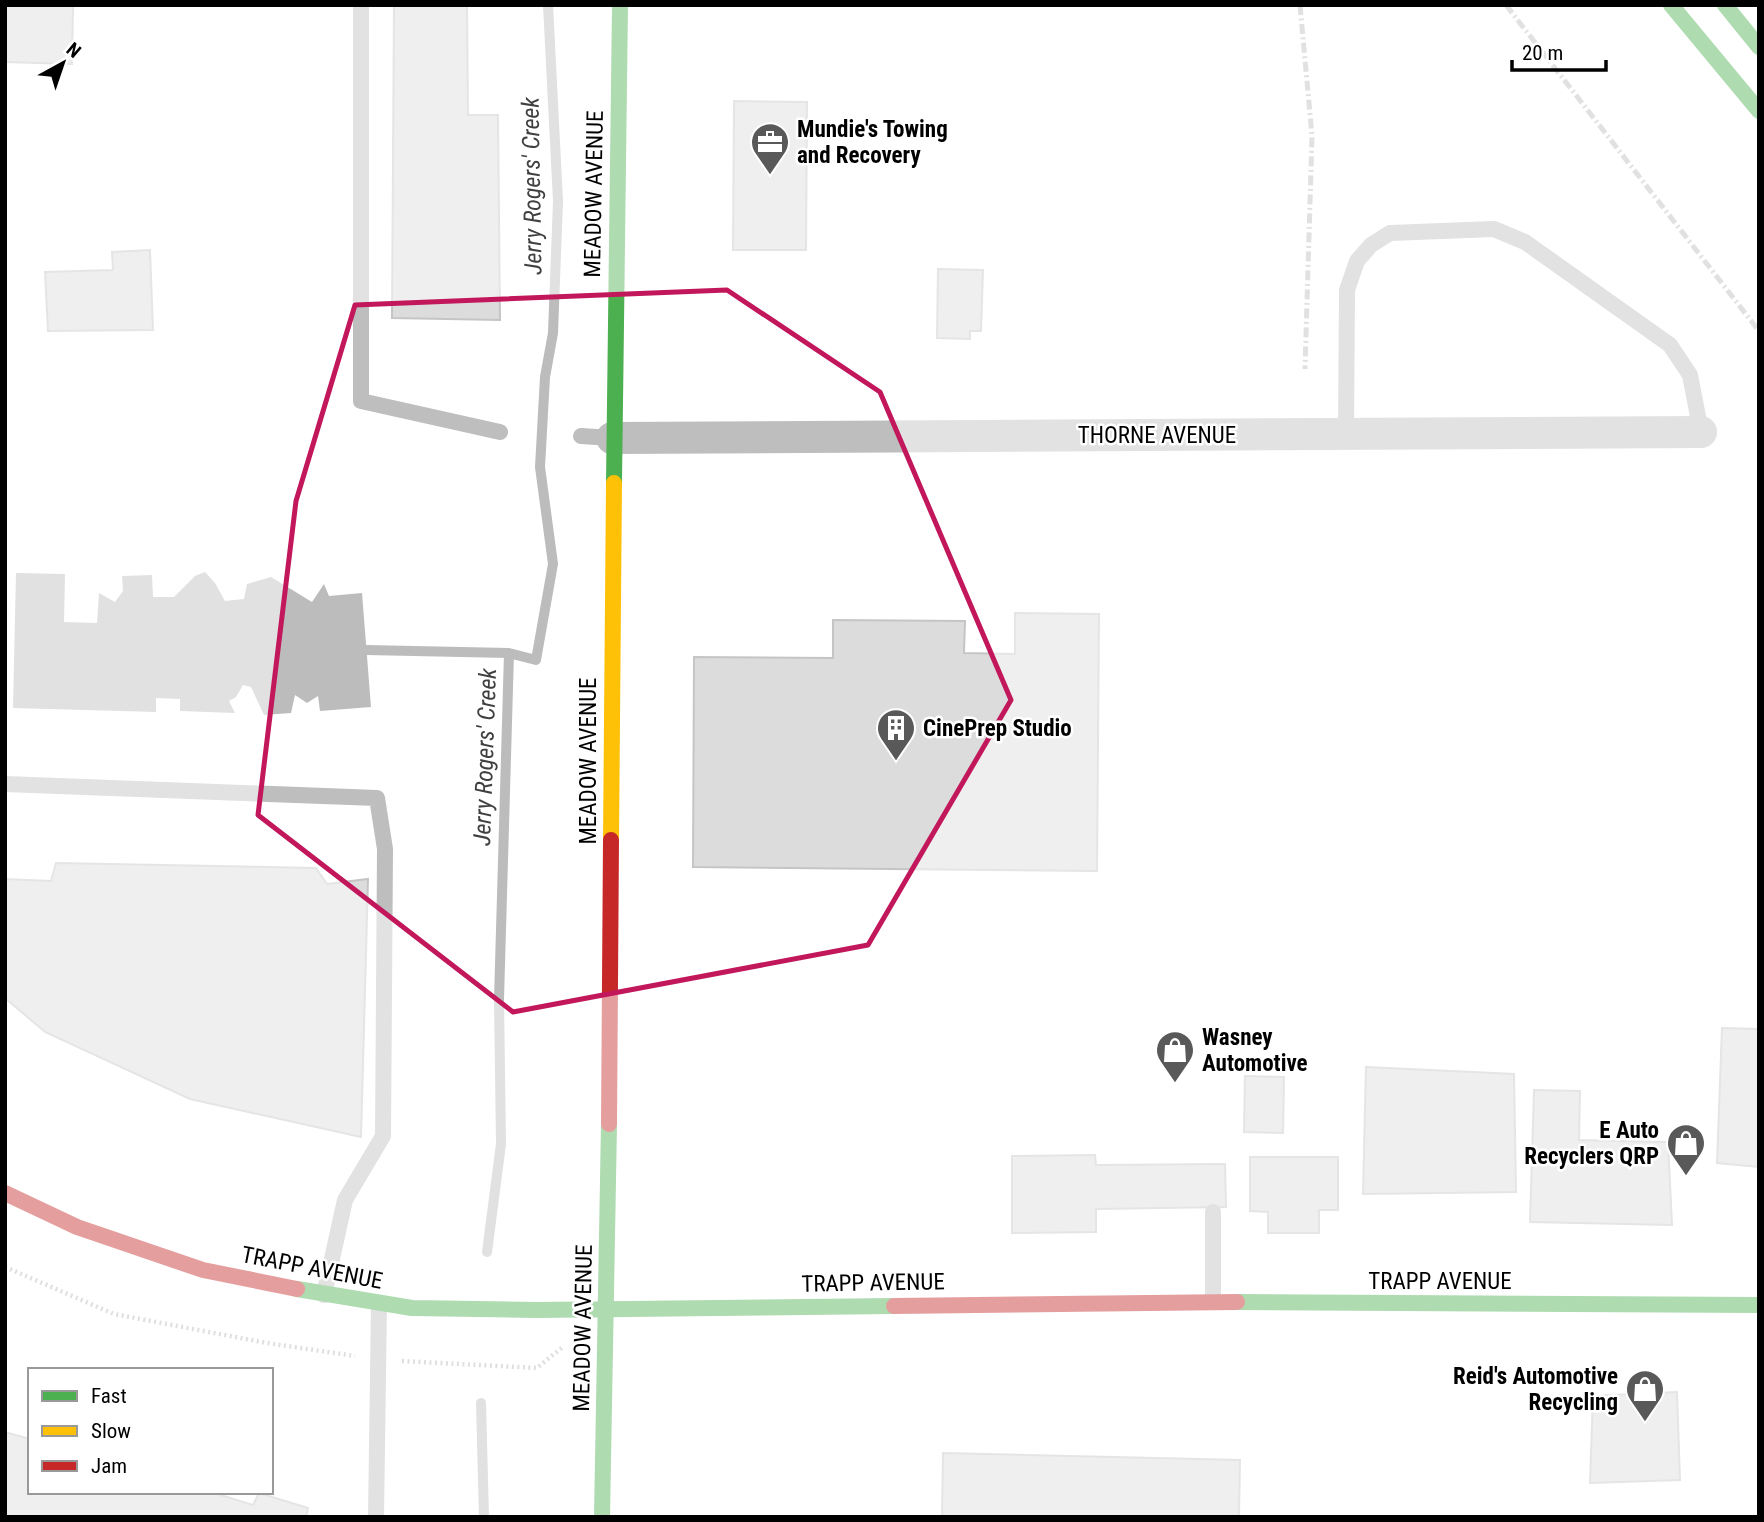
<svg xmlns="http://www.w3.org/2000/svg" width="1764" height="1522" font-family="'Roboto Condensed',sans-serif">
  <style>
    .water { fill: #bcbcbc }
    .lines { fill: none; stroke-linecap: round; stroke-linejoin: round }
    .stream { stroke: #bcbcbc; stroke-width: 10 }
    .building { fill: #dcdcdc; stroke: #c5c5c5; stroke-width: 2 }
    .path { stroke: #b8b8b8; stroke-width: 4.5; stroke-dasharray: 2 3.5; stroke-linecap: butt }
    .lane { stroke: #bebebe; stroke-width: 16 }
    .street { stroke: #bebebe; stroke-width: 32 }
    .fast { stroke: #4caf50; stroke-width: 16 }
    .slow { stroke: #ffc107; stroke-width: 16 }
    .jam { stroke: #c62828; stroke-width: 16 }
    .rail { stroke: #bdbdbd; stroke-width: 5; stroke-dasharray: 10 3.5 2 3.5; stroke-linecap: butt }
    .marked { fill: none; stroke: #c2185b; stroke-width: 5; stroke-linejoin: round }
    .labels { text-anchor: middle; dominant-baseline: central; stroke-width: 5; stroke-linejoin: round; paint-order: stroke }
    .poi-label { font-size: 23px; font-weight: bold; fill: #000; stroke: #fff; text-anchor: start }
    .street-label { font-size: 23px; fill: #000; stroke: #fff }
    .water-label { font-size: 24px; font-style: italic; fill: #404040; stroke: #fff }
  </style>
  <rect width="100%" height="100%" fill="#fff"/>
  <path class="water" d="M205 572 215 583 225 601 244 599 247 584 271 577 312 602 324 584 329 596 362 593 371 707 320 711 318 696 307 703 295 695 291 713 264 715 251 687 243 685 236 697 229 701 235 713 180 711V699L156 698V712L13 708 16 573 65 574 64 622 97 623 99 593 115 602 123 591 122 576 152 575 153 597H174L195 576Z"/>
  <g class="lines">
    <path class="stream" d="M366 650 509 653
      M487 1252 501 1144 499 999 509 653 536 660 553 564 540 467 545 377 553 333 558 201 548 5
      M481 1403 484 1517"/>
  </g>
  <path class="building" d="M5 5H73L72 64 5 62Z
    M394 5H467L468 115H498L500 320 392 318Z
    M734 101 807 102 806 250H733Z
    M150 250 153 330 48 331 45 272 113 270 112 252Z
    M938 269 983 270 981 331H970V339L937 338Z
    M1015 613 1099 614 1097 871 693 867 694 657 833 658V620L965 621 964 653 1015 654Z
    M56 863 316 868 327 884 368 879 361 1137 190 1099 45 1032 5 998V879L51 881Z
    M1722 1028 1759 1029V1167L1717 1163Z
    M1366 1067 1514 1074 1516 1192 1363 1194Z
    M1245 1076 1284 1077 1283 1133 1244 1132Z
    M1534 1090 1580 1091 1579 1140 1668 1142 1672 1225 1530 1222Z
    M1095 1155 1096 1165 1225 1164 1226 1207 1096 1209V1232L1012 1233V1156Z
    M1250 1157H1338V1210H1319V1233H1268V1212L1250 1211Z
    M1677 1392 1680 1480 1590 1483 1593 1396Z
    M5 1432 30 1439V1492H211L253 1505 259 1493 308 1508 306 1517H5Z
    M943 1453 1240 1460 1239 1517H942Z"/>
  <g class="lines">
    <path class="path" d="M5 1267 114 1314 267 1343 355 1356
      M402 1361 537 1368 564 1346"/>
    <path class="lane" d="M361 5V401L500 432
      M1346 434 1347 290 1357 261 1371 245 1390 233 1494 229 1525 242 1670 345 1690 375 1701 432
      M581 436 612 438
      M5 784 377 798 385 849 383 1136 345 1200 324 1295
      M1213 1212V1302
      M376 1517 379 1304"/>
    <path class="street" d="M612 438 1701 432"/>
    <path class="fast" d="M1671 5 1759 111
      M1725 5 1759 47
      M614 483 620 5
      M297 1289 412 1308 536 1310 894 1306
      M1237 1302 1759 1305
      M602 1517 609 1124"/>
    <path class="slow" d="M611 840 614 483"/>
    <path class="jam" d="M609 1124 611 840
      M5 1193 77 1227 203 1270 297 1289
      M894 1306 1237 1302"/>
    <path class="rail" d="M1300 5 1312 136 1305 369
      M1506 5 1759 331"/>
  </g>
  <path d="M0 0H1764V1522H0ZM727 290 880 392 1011 700 868 945 513 1012 258 815 296 501 355 305Z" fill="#fff" fill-opacity=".55" fill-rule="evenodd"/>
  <path class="marked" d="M727 290 880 392 1011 700 868 945 513 1012 258 815 296 501 355 305Z"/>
  <defs>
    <symbol id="office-pin" viewBox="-11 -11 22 30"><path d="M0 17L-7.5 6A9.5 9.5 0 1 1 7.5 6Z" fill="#595959" stroke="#fff"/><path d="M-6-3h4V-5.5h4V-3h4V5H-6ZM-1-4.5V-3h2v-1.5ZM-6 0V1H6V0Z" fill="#fff"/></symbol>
    <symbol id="building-pin" viewBox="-11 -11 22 30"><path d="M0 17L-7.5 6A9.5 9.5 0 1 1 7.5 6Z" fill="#595959" stroke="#fff"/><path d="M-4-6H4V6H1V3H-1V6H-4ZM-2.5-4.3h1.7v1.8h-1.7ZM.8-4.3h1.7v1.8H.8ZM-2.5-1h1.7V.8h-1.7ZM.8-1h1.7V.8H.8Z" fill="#fff"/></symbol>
    <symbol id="shop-pin" viewBox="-11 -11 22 30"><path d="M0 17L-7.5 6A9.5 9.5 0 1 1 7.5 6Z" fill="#595959" stroke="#fff"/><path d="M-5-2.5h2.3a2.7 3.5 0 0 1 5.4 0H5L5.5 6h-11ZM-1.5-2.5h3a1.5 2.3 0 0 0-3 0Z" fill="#fff"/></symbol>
  </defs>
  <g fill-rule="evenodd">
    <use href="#office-pin" x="748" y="120" width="44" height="60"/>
    <use href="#building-pin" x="874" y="706" width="44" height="60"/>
    <use href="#shop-pin" x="1153" y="1028" width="44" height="60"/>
    <use href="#shop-pin" x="1664" y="1121" width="44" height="60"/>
    <use href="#shop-pin" x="1623" y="1367" width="44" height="60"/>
  </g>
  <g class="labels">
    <g class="poi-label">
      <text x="797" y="129">Mundie's Towing<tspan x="797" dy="26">and Recovery</tspan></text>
      <text x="923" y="728">CinePrep Studio</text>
      <text x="1202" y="1037">Wasney<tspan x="1202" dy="26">Automotive</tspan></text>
      <text x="1659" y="1130" text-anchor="end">E Auto<tspan x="1659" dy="26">Recyclers QRP</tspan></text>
      <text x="1618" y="1376" text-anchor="end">Reid's Automotive<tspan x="1618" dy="26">Recycling</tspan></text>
    </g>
    <g class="street-label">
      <text transform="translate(594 194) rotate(-89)">MEADOW AVENUE</text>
      <text x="1157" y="435">THORNE AVENUE</text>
      <text transform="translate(588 761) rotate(-90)">MEADOW AVENUE</text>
      <text transform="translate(312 1268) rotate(11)">TRAPP AVENUE</text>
      <text x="1440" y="1281">TRAPP AVENUE</text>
      <text transform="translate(873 1283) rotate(-1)">TRAPP AVENUE</text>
      <text transform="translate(583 1328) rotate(-89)">MEADOW AVENUE</text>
    </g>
    <g class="water-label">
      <text transform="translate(532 186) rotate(-91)">Jerry Rogers' Creek</text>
      <text transform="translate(485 757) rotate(-88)">Jerry Rogers' Creek</text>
    </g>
  </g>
  <rect width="1764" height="1522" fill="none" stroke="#000000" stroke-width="14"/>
  <rect x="28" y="1368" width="245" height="126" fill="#ffffff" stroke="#999999" stroke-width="2"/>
  <rect x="42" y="1391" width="35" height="10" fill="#4caf50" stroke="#999999" stroke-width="2"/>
  <text x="91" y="1403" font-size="21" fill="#000000">Fast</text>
  <rect x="42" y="1426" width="35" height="10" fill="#ffc107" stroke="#999999" stroke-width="2"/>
  <text x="91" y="1438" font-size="21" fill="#000000">Slow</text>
  <rect x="42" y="1461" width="35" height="10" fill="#c62828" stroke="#999999" stroke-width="2"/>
  <text x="91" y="1473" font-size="21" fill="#000000">Jam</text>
  <g transform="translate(63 63) rotate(40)" stroke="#ffffff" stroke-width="5" paint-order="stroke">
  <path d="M0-5L12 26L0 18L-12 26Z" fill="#000000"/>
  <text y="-10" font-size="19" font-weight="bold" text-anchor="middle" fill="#000000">N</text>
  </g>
  <path d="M1512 60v10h94v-10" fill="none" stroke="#000000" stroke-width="3.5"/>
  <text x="1522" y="60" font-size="21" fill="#000000" stroke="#ffffff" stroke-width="5" paint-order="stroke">20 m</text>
</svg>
